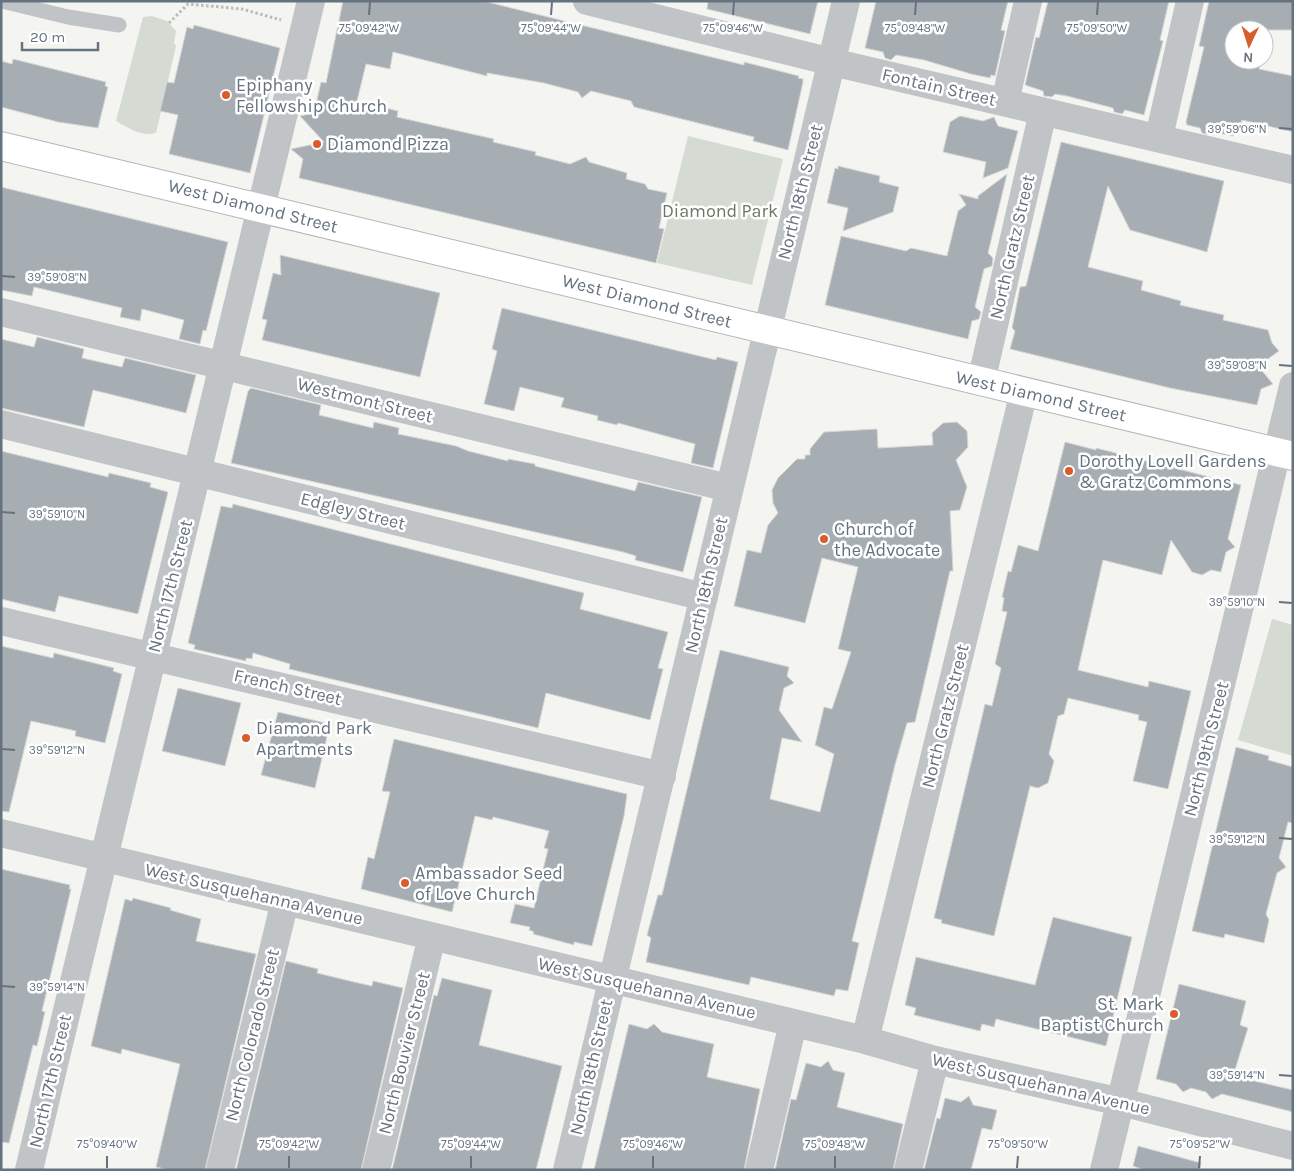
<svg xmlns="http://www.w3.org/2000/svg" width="1294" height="1171" font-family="Karla,sans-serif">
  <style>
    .green { fill: #d5dbd2 }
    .building { fill: #a7aeb3; stroke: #d6d6d4 }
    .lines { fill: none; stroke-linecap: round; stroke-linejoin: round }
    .secondary-casing { stroke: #b3b7bb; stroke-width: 30 }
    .path { stroke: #babcbe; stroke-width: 3; stroke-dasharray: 2.5 2.5; stroke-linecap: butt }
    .lane { stroke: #c0c4c7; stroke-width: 15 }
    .street { stroke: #c0c4c7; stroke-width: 28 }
    .secondary { stroke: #fff; stroke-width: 28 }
    .ticks { fill: none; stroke: #657380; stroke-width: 2 }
    .poi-dot { fill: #d85c2d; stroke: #fff; stroke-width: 2 }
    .labels { text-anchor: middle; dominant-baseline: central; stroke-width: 5; stroke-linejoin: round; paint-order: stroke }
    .poi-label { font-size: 18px; fill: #657380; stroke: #fff; text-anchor: start }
    .street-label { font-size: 18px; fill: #657380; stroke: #fff }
    .park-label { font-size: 18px; fill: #677864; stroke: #fff }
    .ticks-label { font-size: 12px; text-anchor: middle; fill: #657380; stroke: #fff; stroke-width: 5; stroke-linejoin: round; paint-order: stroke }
  </style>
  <rect width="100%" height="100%" fill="#f4f4f1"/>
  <path class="green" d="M152 16 167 21 176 31 174 43 176 46 156 133C141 137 129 128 116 121L143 17Z
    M688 136 783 159 752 285 657 263Z
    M1272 619 1293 625V756L1238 740Z"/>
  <path class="building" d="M343 1H483L744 65V62L799 76 798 78 803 79V82L788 150 753 141 754 137 634 107 631 101 591 91 582 98 578 92 544 83 487 73V76L393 52 390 69 366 64 357 101 398 111 397 117 494 139 493 142 536 152 535 155 570 164 586 157 589 162 627 173 626 179 645 184 648 189 667 193 659 228 664 229 656 263 299 178 303 159 291 149 324 142 300 116 314 113 321 82 326 83Z
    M708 1H818L810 34 707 9Z
    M876 1H1008L1001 30 1005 31 995 76 991 75 990 78 971 74 924 60 896 55 891 60 885 58 883 52 865 48Z
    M1048 1H1169L1160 40 1163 41 1144 115 1125 110 1122 114 1114 112 1113 108 1067 96 1055 94 1052 97 1044 96 1043 91 1025 85 1036 37 1039 38Z
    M1209 1H1293V30H1268L1264 46V30H1234V60H1261L1259 69 1293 76V132L1242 120 1239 134 1234 133 1233 136 1213 132 1210 135 1202 133 1200 128 1187 125 1186 122 1204 47 1199 46Z
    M194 25 280 48 250 173 169 154 178 115 160 111 167 82 174 83 187 27 193 29Z
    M13 59 106 82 105 86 108 87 98 128 58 122 1 107V61L12 64Z
    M960 116 983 121 994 117 998 126 1018 131 1008 168 983 178 986 162 943 152 950 122Z
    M1061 142 1224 181 1207 252 1130 230 1108 186 1088 267 1143 281 1141 290 1181 301 1180 305 1224 315 1223 320 1268 330 1272 343 1279 351 1258 366 1273 384 1261 389 1257 405 1170 388 1010 349 1015 331 1012 328 1020 287 1026 286Z
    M838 166 880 176 879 182 899 187 893 212 843 231 848 208 827 203 835 168 838 169Z
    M1007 174 988 253 993 258 992 266 984 269 975 307 981 312 979 319 972 321 968 339 825 305 841 236 906 251 911 248 947 256 958 211 966 205 959 194 978 199V196Z
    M1 187 228 242 206 331 203 330 200 344 179 339 184 320 142 309 140 321 120 317 122 308 76 297 34 287 32 296 1 290Z
    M280 255 440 293 420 377 262 340 267 320 262 319 273 273 281 275Z
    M502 308 716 360 717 357 738 362 713 468 691 463 695 444 618 423 617 425 597 420 598 416 561 407 564 398 520 387 514 411 484 404 497 351 492 349Z
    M37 337 84 349 82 358 122 367 125 358 196 375 186 413 93 390 84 427 1 408V339L34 347Z
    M251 388 321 405 319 415 373 428 374 422 399 428 398 434 456 446 468 451 508 461V459L535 464V466L635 491 638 482 702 497 683 572 635 560 636 556 623 552 231 463 248 391Z
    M957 422 967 431 968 447 956 460 967 487 960 510 950 511 953 571H950L915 722 907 723 895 765 852 941 859 943 848 991 836 989 834 996 751 977 749 985 646 962 651 938 647 935 658 895H662L720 650 789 667 787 676 794 683 784 688 779 710 802 742 782 738 770 799 820 812 834 754 815 745 824 707 832 709 851 652 838 649 858 567 822 558 805 623 734 606 747 550 761 553 768 525 778 513 773 503 772 490 778 478 797 459H805V455H810V449L824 432 877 429 878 448 933 445 932 433 943 423Z
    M1065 442 1096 450V448L1241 485 1228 539 1235 547 1226 552 1221 572 1211 570 1202 575 1192 572 1171 540 1162 575 1103 560 1078 670 1148 687 1149 681 1191 691 1168 789 1133 781 1147 722 1138 720 1139 715 1068 698 1064 714 1058 716 1049 754 1054 761 1048 783 1038 788 1030 786 994 936 941 923 942 920 934 918 985 704 992 706 1001 668 995 664 1007 612 1002 611 1004 598 1002 597 1008 571 1011 572 1018 545 1038 551Z
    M1 451 108 477 109 473 151 483 150 487 168 492 138 614 59 596 55 612 1 599Z
    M233 504 584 593 580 609 668 632 658 668 663 669 650 720 546 693 538 728 289 669 290 664 253 653 252 659 246 658V661L194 649 195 645 188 643 221 506 232 508Z
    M1 646 53 658 54 653 114 668 113 671 122 674 105 743 75 736 76 731 31 721 9 812 1 811Z
    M178 688 241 703 225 766 162 751Z
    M278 712 330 724 315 788 261 775Z
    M394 739 627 794 624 816 592 946 574 942V945L533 934 534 932 529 930 530 927 510 923 515 904 534 908 548 849 544 848 549 831 493 817 492 820 475 816 452 912 361 889 368 857 374 859 390 792 382 791Z
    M1236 747 1269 756 1268 760 1293 767V823L1288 822 1279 858 1286 867 1277 873 1266 914 1269 920 1264 943 1225 934 1224 938 1192 931Z
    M1 869 70 885 69 889H71L42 1011 45 1012 37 1046 33 1045 9 1143 1 1142Z
    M133 898 171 908 170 910 201 919 196 941 256 954 205 1170H169L156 1167 180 1064 122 1049 121 1054 91 1046 125 899 132 901Z
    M1053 917 1132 937 1106 1046 996 1019 994 1027 982 1024 980 1031 914 1015 916 1008 905 1005 916 957 1035 985Z
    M286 961 318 969 317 973 354 982 372 986 373 981 403 988 361 1170H236Z
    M442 978 492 990 479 1045 562 1066 536 1170H392L434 995 437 996Z
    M1179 984 1246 1001 1240 1025 1248 1028 1233 1076 1293 1090V1112L1222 1094 1212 1099 1206 1092 1191 1088 1183 1092 1176 1084 1156 1079Z
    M629 1024 647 1029 654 1024 662 1032 714 1044 707 1077 760 1089 744 1170H594Z
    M828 1061 833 1070 845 1073 837 1107 903 1124 893 1170H775L791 1099 796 1100 806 1063 821 1067Z
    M969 1096 973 1105 997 1110 992 1130 982 1128 971 1170H924L937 1118 940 1119 945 1098 961 1102Z
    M1138 1146 1201 1163 1200 1170H1144L1133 1166Z"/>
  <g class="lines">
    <defs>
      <path id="secondary" d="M1 146 1293 456"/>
    </defs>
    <use href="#secondary" class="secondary-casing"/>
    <path class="path" d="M169 23 188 4 242 9 281 20"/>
    <path class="lane" d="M2 1 68 17 119 25"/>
    <path class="street" d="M587 1 832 62 1293 170
      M1005 102 1028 1
      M1159 137 1190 1
      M1 312 729 488
      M981 382 1043 112
      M1 424 704 597
      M1 621 662 776
      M1 833 865 1040 935 1060 1121 1102 1293 1146
      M865 1040 1024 392
      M29 1170C121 780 217 391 311 1
      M220 1170 285 901
      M376 1170 432 936
      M567 1170 846 1
      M759 1170 793 1023
      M908 1170 935 1060
      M1104 1170 1293 386"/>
    <use href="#secondary" class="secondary"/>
  </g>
  <path class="ticks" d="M369 15 370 2M551 15 552 2M733 15 734 2M915 15 916 2M1097 15 1098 2M1279 128 1292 129M2 276 15 277M1279 365 1292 366M2 512 15 513M1279 602 1292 603M2 749 15 750M1279 838 1292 839M2 986 15 987M1279 1075 1292 1076M107 1168V1156M289 1168V1156M471 1168V1156M653 1168V1156M835 1168V1156M1017 1168 1018 1156M1199 1168 1200 1156"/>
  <g class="poi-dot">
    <circle cx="226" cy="95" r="5"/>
    <circle cx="317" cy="144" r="5"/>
    <circle cx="1069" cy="471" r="5"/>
    <circle cx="824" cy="539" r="5"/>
    <circle cx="246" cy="738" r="5"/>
    <circle cx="405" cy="883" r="5"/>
    <circle cx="1174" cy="1014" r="5"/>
  </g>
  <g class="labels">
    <g class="poi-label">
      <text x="236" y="85">Epiphany<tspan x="236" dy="21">Fellowship Church</tspan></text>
      <text x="327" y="144">Diamond Pizza</text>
      <text x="1079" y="461">Dorothy Lovell Gardens<tspan x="1079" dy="21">&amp; Gratz Commons</tspan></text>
      <text x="834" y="529">Church of<tspan x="834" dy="21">the Advocate</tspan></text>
      <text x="256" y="728">Diamond Park<tspan x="256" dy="21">Apartments</tspan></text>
      <text x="415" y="873">Ambassador Seed<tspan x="415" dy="21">of Love Church</tspan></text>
      <text x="1164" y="1004" text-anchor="end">St. Mark<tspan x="1164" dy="21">Baptist Church</tspan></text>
    </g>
    <g class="street-label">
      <text transform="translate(939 87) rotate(13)">Fontain Street</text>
      <text transform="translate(800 192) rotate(-76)">North 18th Street</text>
      <text transform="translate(253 206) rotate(14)">West Diamond Street</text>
      <text transform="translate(1012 247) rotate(-77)">North Gratz Street</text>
      <text transform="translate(647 301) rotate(14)">West Diamond Street</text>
      <text transform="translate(1041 396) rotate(13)">West Diamond Street</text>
      <text transform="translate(365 400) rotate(14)">Westmont Street</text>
      <text transform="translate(353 511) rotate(14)">Edgley Street</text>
      <text transform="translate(706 585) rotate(-77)">North 18th Street</text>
      <text transform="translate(170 586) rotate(-76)">North 17th Street</text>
      <text transform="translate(288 687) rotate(13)">French Street</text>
      <text transform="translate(945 716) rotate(-76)">North Gratz Street</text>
      <text transform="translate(1206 749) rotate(-76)">North 19th Street</text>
      <text transform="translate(254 894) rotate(13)">West Susquehanna Avenue</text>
      <text transform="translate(647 988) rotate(13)">West Susquehanna Avenue</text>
      <text transform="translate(252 1035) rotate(-76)">North Colorado Street</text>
      <text transform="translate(404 1053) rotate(-76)">North Bouvier Street</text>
      <text transform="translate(591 1067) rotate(-77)">North 18th Street</text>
      <text transform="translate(50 1081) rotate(-77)">North 17th Street</text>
      <text transform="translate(1041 1084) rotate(13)">West Susquehanna Avenue</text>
    </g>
    <g class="park-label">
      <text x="720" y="211">Diamond Park</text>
    </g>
  </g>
  <g class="ticks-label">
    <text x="369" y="32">75°09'42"W</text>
    <text x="551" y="32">75°09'44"W</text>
    <text x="733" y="32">75°09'46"W</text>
    <text x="915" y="32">75°09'48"W</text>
    <text x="1097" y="32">75°09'50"W</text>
    <text x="1237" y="133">39°59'06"N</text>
    <text x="57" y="281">39°59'08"N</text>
    <text x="1237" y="369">39°59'08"N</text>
    <text x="57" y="518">39°59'10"N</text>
    <text x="1237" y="606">39°59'10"N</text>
    <text x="57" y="754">39°59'12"N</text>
    <text x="1237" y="843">39°59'12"N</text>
    <text x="57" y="991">39°59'14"N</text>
    <text x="1237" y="1079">39°59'14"N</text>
    <text x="107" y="1148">75°09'40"W</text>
    <text x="289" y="1148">75°09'42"W</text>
    <text x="471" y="1148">75°09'44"W</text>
    <text x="653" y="1148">75°09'46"W</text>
    <text x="835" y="1148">75°09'48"W</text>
    <text x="1018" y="1148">75°09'50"W</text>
    <text x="1200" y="1148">75°09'52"W</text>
  </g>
  <rect width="1294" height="1171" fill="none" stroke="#657380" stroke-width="5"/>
  <g transform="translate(1249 45) rotate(184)"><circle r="24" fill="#ffffff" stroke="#c1c7cc"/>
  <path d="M0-4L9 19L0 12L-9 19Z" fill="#d85c2d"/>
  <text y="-8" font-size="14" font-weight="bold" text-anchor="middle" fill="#657380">N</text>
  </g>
  <path d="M22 42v8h76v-8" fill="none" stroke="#657380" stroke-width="2.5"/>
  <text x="30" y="42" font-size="15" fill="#657380" stroke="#ffffff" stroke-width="4" paint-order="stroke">20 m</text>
</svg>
